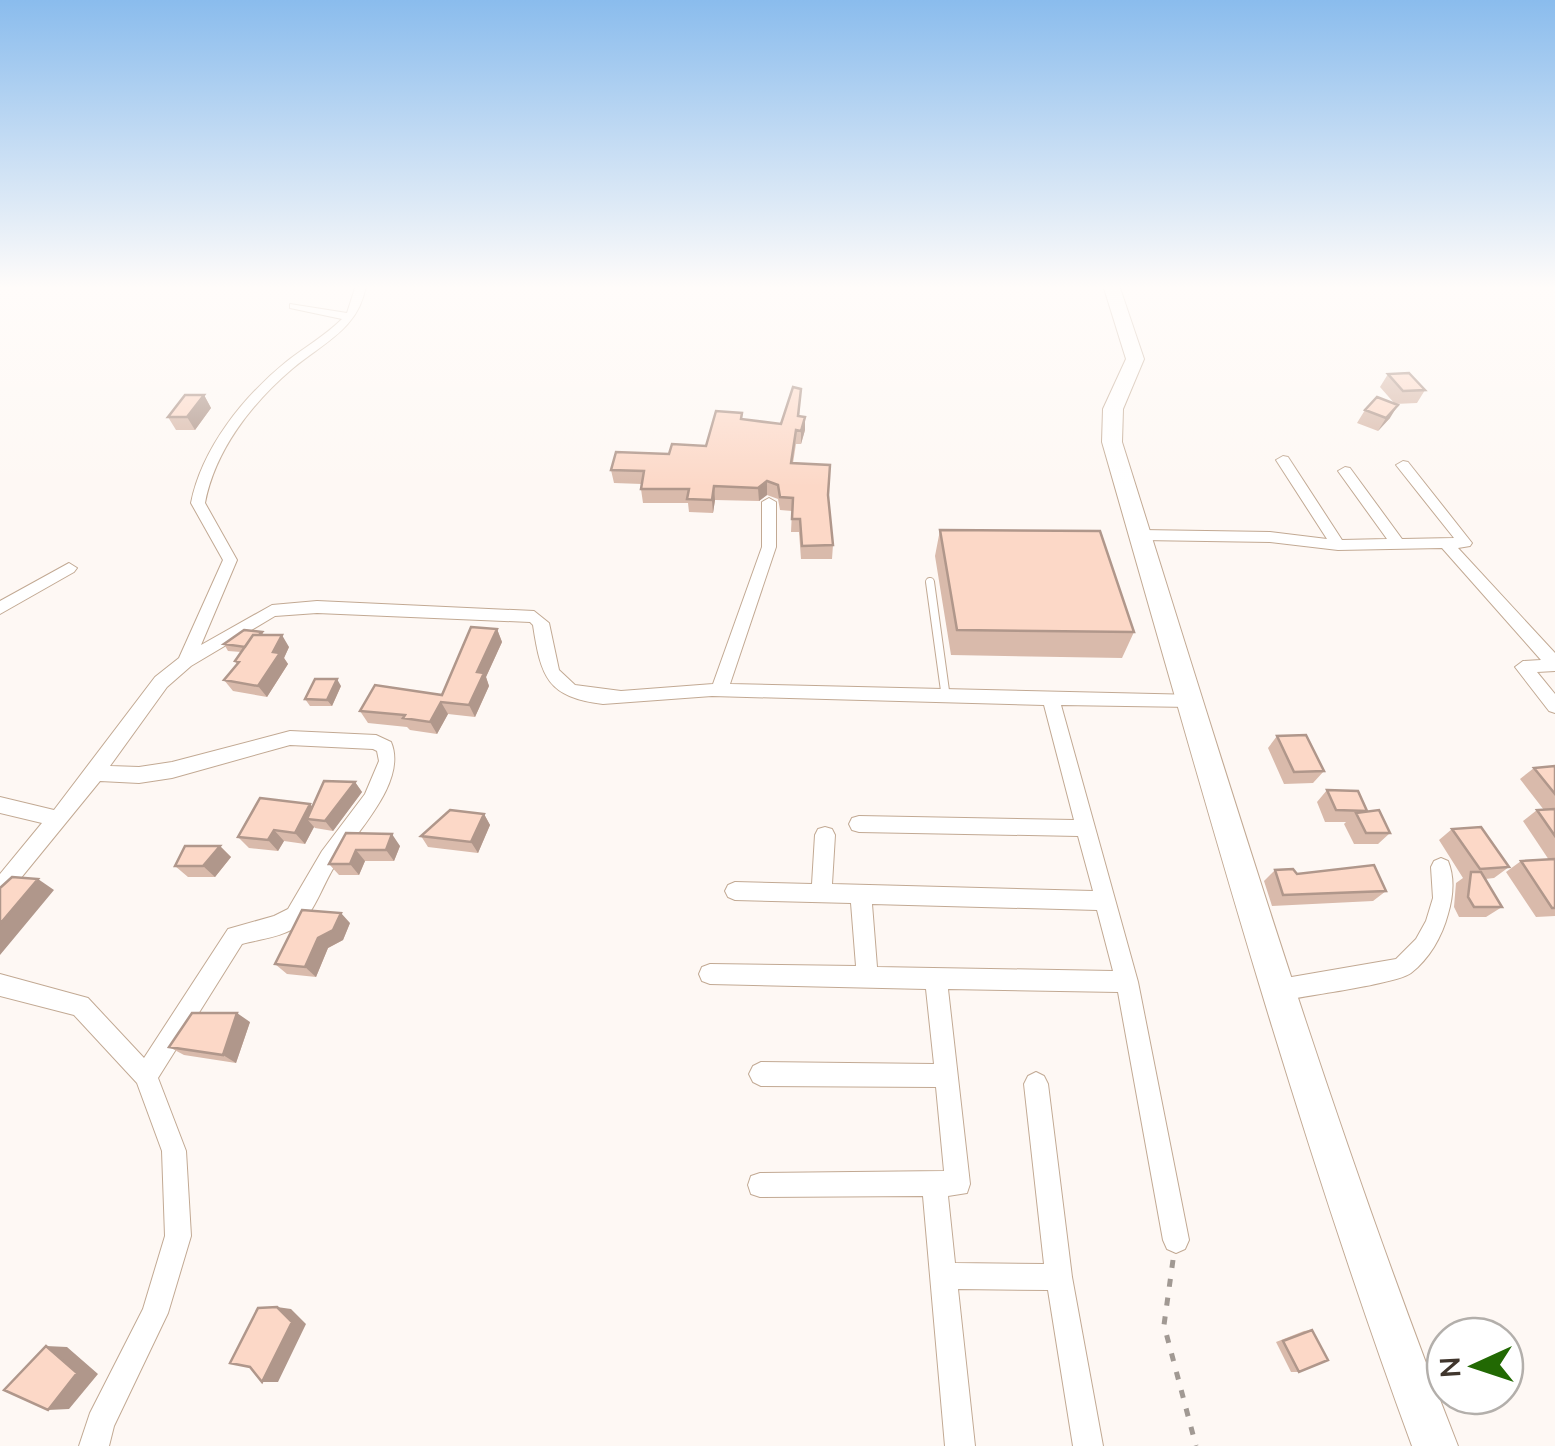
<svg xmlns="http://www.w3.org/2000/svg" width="1555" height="1446" font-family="'Nunito Sans',sans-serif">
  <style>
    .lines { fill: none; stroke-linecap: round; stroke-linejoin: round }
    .lane-casing { stroke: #c2a993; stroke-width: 10 }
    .street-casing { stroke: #c2a993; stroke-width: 2 }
    .primary-casing { stroke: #c2a993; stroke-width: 2 }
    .path { stroke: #a19993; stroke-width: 5; stroke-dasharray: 8 11; stroke-linecap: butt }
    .lane { stroke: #fff; stroke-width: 8 }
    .street { fill: #fff; fill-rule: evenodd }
    .primary { fill: #fff; fill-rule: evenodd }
    .wall { fill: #d9baab }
    .shaded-wall { fill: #b0978b }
    .building { fill: #fcd8c7; stroke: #b0978b; stroke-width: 2.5 }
  </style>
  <rect width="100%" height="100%" fill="#fef8f4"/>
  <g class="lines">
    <defs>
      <path id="lane" d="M930 582 946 698"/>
      <path id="street" d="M356 285H366C359 329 324 342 292 369 252 403 215 450 205 503L237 560 201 645 272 605 317 601 534 611 549 623 559 670 575 685 621 691 713 684 762 547V502L769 498 776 502V547L730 684 1197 695 1200 700 1197 705 1191 707 1061 705 1138 982 1189 1240 1185 1249 1176 1253 1167 1249 1163 1240 1118 992 948 989 970 1184 967 1193 948 1196 955 1263 1044 1264 1024 1084 1028 1076 1036 1072 1044 1076 1048 1084 1072 1277 1103 1446H1073L1048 1290 958 1289 975 1446H945L923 1196 760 1197 751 1194 748 1185 751 1176 760 1173 944 1171 936 1087 761 1086 753 1082 749 1074 753 1066 761 1062 934 1064 926 989 710 984 702 981 699 974 702 967 710 964 856 966 851 903 735 900 728 897 725 891 728 885 735 882 812 884 815 835 818 829 825 827 832 829 835 835 832 884 1093 891 1078 836 859 832 852 830 849 824 852 818 859 816 1074 820 1044 705 712 696 603 704C547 697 541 677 533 625L530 622 317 613 275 616 191 666 167 687 110 766 139 767 172 762 290 731 376 735 391 742C408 782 356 832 336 864 325 880 314 913 300 924 285 937 260 939 242 944L158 1078 186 1151 191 1236 168 1313 114 1426 109 1446H79L90 1413 143 1309 165 1236 162 1151 137 1083 74 1015 0 996V974L88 998 144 1058 228 929 274 916 288 909 322 851 365 794 379 761 377 751 373 749 290 745 172 778 139 783 100 781 7 895 0 898V874L42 823 0 813V797L54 810 155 677 179 658 223 560 191 503C202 448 243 397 286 362 305 347 325 336 342 319L290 308V304L347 313ZM872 904 1097 910 1113 971 877 967Z
        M1283 456 1288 457 1342 540 1387 539 1338 471 1345 467 1350 468 1402 539 1454 538 1396 465 1403 461 1408 462 1472 543 1470 546 1458 548 1555 653V671L1537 672 1555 694V713L1549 711 1515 667 1523 661 1541 660 1442 548 1338 550 1270 542 1142 540 1135 535 1142 530 1270 532 1327 539 1276 460Z
        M69 563 77 568 74 572 0 614V601Z
        M1441 858 1448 861C1455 878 1453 897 1448 914 1442 937 1429 959 1411 973 1397 984 1303 996 1280 1001L1272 998 1269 990 1272 982 1280 979 1396 959 1416 939 1426 921 1433 898 1431 867 1434 861Z"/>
      <path id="primary" d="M1103 285H1119L1144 359 1123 409 1122 442C1228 779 1329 1117 1458 1446H1412C1291 1117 1199 779 1102 442L1103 409 1126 359Z"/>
    </defs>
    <use href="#lane" class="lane-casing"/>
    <use href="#street" class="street-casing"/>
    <use href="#primary" class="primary-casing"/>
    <path class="path" d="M1173 1260 1164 1325 1196 1446"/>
    <use href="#lane" class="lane"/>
    <use href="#street" class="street"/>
    <use href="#primary" class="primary"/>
  </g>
  <path class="wall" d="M1388 374 1425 390 1417 403 1395 404 1380 387Z
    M801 389 799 416 805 417V430L801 444H796L793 463 828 496 833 545 832 559H801L799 532H791L792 511 780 510 778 499 767 495 759 501 715 500 713 513 689 512 688 503H643L641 489 642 484 614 483 611 470 669 454 706 446 742 413V419L781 424Z
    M204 395 211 408 195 430H176L168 417Z
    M1365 410 1390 418 1378 431 1357 423Z
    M940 530 1134 632 1122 658 951 655 935 556Z
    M497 629 502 642 486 677 489 686 475 717 448 714 437 734 410 730 407 727 368 723 360 711 442 695Z
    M262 632 264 635 289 647 284 658 288 664 267 697 233 691 224 680 237 664 235 661 241 652 228 651 224 644Z
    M341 686 332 706H310L305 699Z
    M1277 736 1324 771 1313 783 1284 784 1268 748Z
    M1555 766V916L1536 917 1506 872 1521 861 1549 860 1523 821 1537 810H1544L1520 779 1534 768Z
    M355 782 362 792 333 831 315 828 314 827 305 844 284 841 278 851 249 848 238 837 313 807Z
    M1327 790 1390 833 1378 844H1354L1344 824 1346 822H1325L1317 802Z
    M484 814 490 825 478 853 428 847 421 836Z
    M1452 829 1509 867 1494 878 1485 879 1502 907 1486 917H1459L1454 907 1456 883 1463 878 1439 840Z
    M346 833 400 846 394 861H365L359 875H339L329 864Z
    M220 846 231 857 215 877H188L175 866Z
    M1275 870 1297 874 1386 891 1373 901 1272 906 1264 881Z
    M350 923 343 940 328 948 316 977 287 974 275 964Z
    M250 1022 236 1063 184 1055 169 1047Z
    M1312 1330 1299 1372H1291L1276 1342 1304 1331Z"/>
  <path class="shaded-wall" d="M204 395 211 408 195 430 187 417Z
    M1398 405 1390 418 1378 431 1386 418Z
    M805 417V430L801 444V431Z
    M767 481V495L759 501 758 488Z
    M714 486 715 500 713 513 712 500Z
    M497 629 502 642 486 677 489 686 475 717 469 705 477 672Z
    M282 635 289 647 284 658 288 664 267 697 258 686Z
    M337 679 341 686 332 706 327 700Z
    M441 702 448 714 437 734 430 722Z
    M355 782 362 792 333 831 325 821Z
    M310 804 320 815 307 819 314 827 305 844 295 833Z
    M484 814 490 825 478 853 471 842Z
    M274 830 284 841 278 851 268 840Z
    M392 834 400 846 394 861 386 850Z
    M220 846 231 857 215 877 203 866Z
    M356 850 365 861 359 875 350 864Z
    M38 879 54 890 0 955V924Z
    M341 913 350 923 343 940 328 948 316 977 305 967 318 938Z
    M237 1013 250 1022 236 1063 223 1055Z
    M277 1307 291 1309 306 1324 278 1382H262Z
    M46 1346 67 1347 98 1374 69 1409 48 1410Z"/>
  <path class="building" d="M1409 373 1425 390 1403 391 1388 374Z
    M793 387 801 389 798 416 805 417 801 431 796 430 791 463 830 465 828 495 833 545 802 546 800 519H792L793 498 780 497 778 485 767 481 758 488 714 486 712 500 687 499 689 489H641L644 471 611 470 616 452 669 454 672 444 706 446 716 411 742 413 741 419 781 424Z
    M185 395H204L187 417H168Z
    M1377 397 1398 405 1386 418 1365 410Z
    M940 530 1100 531 1134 632 957 630Z
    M471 627 497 629 477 672 484 673 469 705 441 702 430 722 403 718 405 715 360 711 375 685 442 695Z
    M244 630 262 632 259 635H253L245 647 224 644Z
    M253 635H282L273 652 280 653 258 686 224 680 239 662 235 661Z
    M315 679H337L327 700 305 699Z
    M1306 735 1324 771 1294 772 1277 736Z
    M1555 766V794L1534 768Z
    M324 781 355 782 325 821 307 819Z
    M1327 790 1358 791 1367 811 1336 810Z
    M260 798 310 804 295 833 274 830 268 840 238 837Z
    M1555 809V836L1537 810Z
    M450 810 484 814 471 842 421 836Z
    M1379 810 1390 833H1366L1356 813Z
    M1481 827 1509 867 1480 869 1452 829Z
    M346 833 392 834 386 850H356L350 864H329Z
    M185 846H220L203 866H175Z
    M1555 859V908H1552L1521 861Z
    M1374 865 1386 891 1283 895 1275 870 1293 869 1297 874Z
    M1471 872H1481L1502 907H1474L1468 897Z
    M12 877 38 879 0 924V888Z
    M302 910 341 913 333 930 318 938 305 967 275 964Z
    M192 1013H237L223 1055 169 1047Z
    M277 1307 292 1322 262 1382 250 1367 230 1363 258 1308Z
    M1312 1330 1328 1360 1299 1372 1283 1341Z
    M46 1346 77 1373 48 1410 4 1390Z"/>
  <linearGradient id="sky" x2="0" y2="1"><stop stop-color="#8abced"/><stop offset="0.59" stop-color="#fffcfa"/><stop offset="1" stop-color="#fffcfa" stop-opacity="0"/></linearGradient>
  <rect width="1555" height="487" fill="url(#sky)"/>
  <g transform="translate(1475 1366) rotate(267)"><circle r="48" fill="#ffffff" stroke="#b3afab" stroke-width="2.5"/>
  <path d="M0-8L18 38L0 25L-18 38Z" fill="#226903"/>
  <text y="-15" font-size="28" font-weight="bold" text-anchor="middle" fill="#40362d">N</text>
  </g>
</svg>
